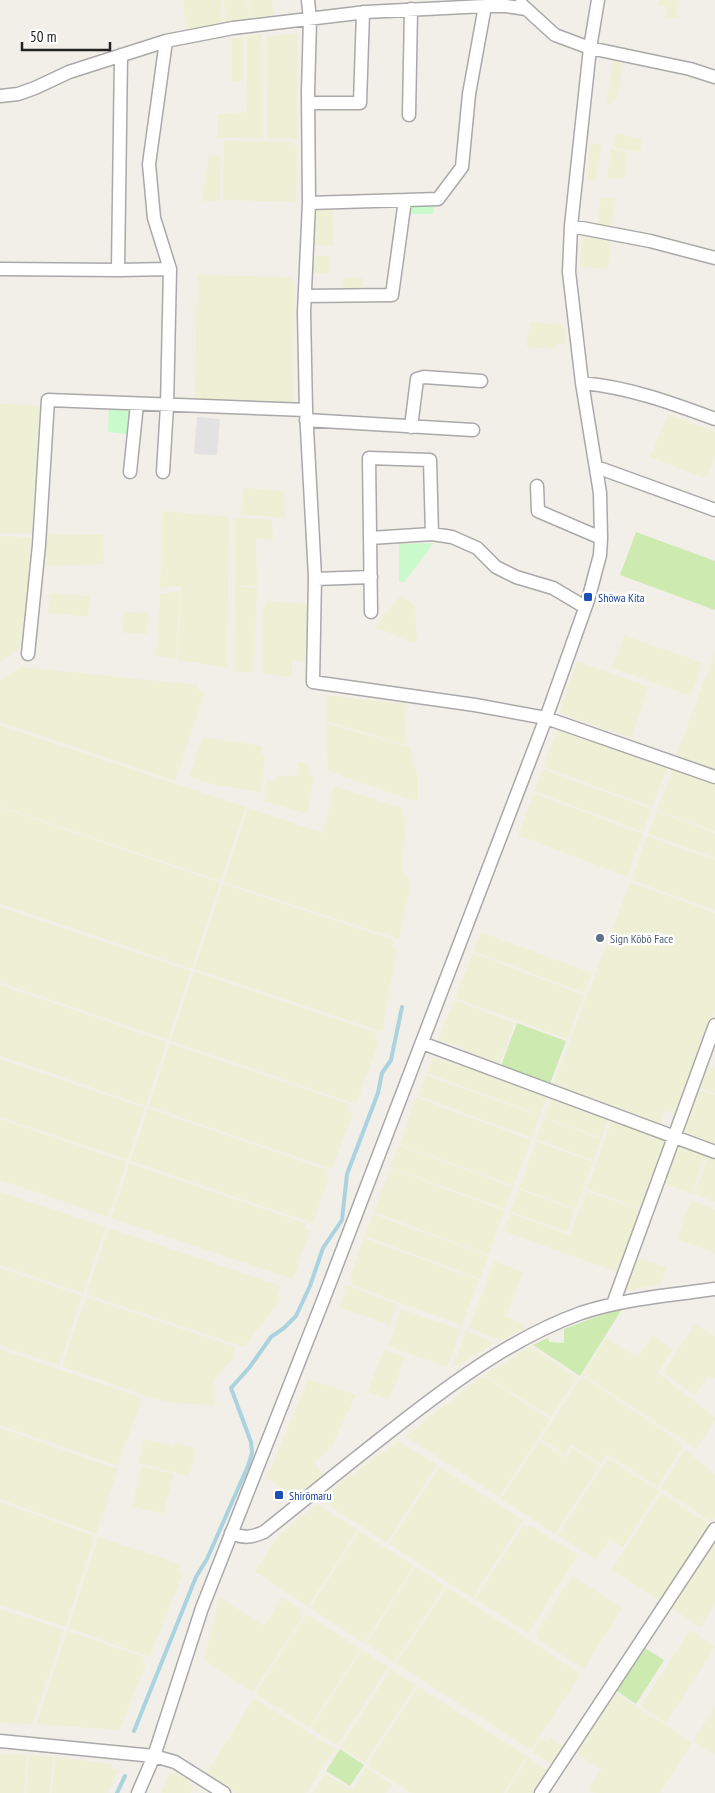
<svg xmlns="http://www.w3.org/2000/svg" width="715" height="1793" font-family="'PT Sans Narrow',sans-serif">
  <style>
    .farmland { fill: #eef0d5 }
    .grass { fill: #cdebb0 }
    .park { fill: #c8facc }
    .parking { fill: #e2e2e2 }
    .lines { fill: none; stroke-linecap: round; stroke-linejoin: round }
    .stream { stroke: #aad3df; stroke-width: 4 }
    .minor-casing { stroke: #a9a9a9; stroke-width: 15 }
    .minor { stroke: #fff; stroke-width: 12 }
    .transit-dot { fill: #1a4fb4; stroke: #fff; stroke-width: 2 }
    .service-dot { fill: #5c6f8a; stroke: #fff; stroke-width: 2 }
    .labels { text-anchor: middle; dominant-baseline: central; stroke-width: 5; stroke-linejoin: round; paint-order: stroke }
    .transit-label { font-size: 12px; fill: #164399; stroke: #fff; text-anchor: start }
    .service-label { font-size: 12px; fill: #4e5e75; stroke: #fff; text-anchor: start }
  </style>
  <rect width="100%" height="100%" fill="#f2efe9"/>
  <path class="farmland" d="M183 0H221L223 23 186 30Z
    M224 0H247L249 20 232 23 231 21 225 22Z
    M249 0H272L274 18 250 20Z
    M659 0H679L677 18 666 17 667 7 658 6Z
    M262 34 263 138H217V114L247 112 246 36Z
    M293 34 298 36 297 139 267 138 266 37Z
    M243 37V81H232V39Z
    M613 59 623 61 618 96 611 104 606 106Z
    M615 133 642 139 640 152 612 146Z
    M224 141 292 142V145H297L296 202 223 200Z
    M590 142 601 145 597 179 588 180 587 178Z
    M611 148 628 152 624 179H607Z
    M209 155 221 156 220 201H202Z
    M601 197 615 199 610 231 597 228Z
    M318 209 334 210 333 246 311 245 312 213Z
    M583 233 611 239 608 269 580 267Z
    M312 256H330V273H312Z
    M197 275 289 277 295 283 293 404 195 399Z
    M343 277 363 278V290L342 289Z
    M530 322 564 325 566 343 556 344V349L526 347Z
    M0 404 40 405 32 533H0Z
    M668 414 715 432V456L706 479 650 457Z
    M244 488 284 491 285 518 240 514Z
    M162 511 229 517 227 668 177 660 181 586 160 588Z
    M234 518 272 520 273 540 256 539 257 586 234 585Z
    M47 534 103 535 104 564 45 566Z
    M0 536 31 537 24 642 16 652 0 662Z
    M235 586 257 588 254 673 233 671Z
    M180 591 176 659 156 656 160 594Z
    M49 593 90 596 88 617 48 613Z
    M401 595 415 606 417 642 413 643 374 627Z
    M267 601 307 604 306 661H292V677L263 674 261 670 263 609Z
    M124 612 148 613 147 634 123 633Z
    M624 635 702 663 691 696 612 668Z
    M715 651V771L676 756Z
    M577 661 649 687 631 738 559 713Z
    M21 667 198 685 199 691 205 692 175 781 0 722V680Z
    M325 695 407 704 404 730 407 740 406 745 326 721Z
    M326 723 410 747 417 774V802L328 771Z
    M0 725 246 807 221 881 0 806Z
    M557 730 583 740 597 739 668 766 652 807 543 767Z
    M203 737 262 746 261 751 265 757 261 792 215 785 189 777Z
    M298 761 309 765 311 768 310 775 314 777 307 814 264 801 267 780 276 782 277 776H296Z
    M673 768 715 783V831L657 810Z
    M543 769 652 809 643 832 534 791Z
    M334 786 402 808V815L407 817 401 870 411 882 399 939 223 882 248 808 323 833Z
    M534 793 643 834 627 877 518 835Z
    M0 807 220 883 192 969 0 904Z
    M657 811 715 833V858L648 834Z
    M647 836 715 860V910L631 880Z
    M630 882 715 913V1011L677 1114 665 1110 659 1127 552 1088Z
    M223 884 394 940 392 947 397 950 382 1032 194 969Z
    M0 907 191 971 168 1040 0 982Z
    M481 932 592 973 584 993 473 951Z
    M473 953 584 995 567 1039 455 998Z
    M194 971 377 1033 375 1040 379 1042 356 1104 170 1041Z
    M0 985 167 1042 146 1106 0 1056Z
    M454 1000 515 1023 499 1066 471 1056 461 1047 438 1040Z
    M170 1043 350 1104 347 1111 353 1113 332 1169 148 1106Z
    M433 1057 458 1066H466L547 1096 540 1115 427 1073Z
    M0 1059 145 1108 127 1160 0 1117Z
    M705 1065 715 1069V1093L697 1086Z
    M426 1075 540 1116 532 1138 418 1096Z
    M696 1088 715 1095V1147L680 1134Z
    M416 1097 531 1140 514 1186 399 1144Z
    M551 1098 608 1119 602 1138 544 1117Z
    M148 1108 327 1170 326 1176 329 1177 313 1223 130 1161Z
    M544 1118 601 1139 593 1160 536 1139Z
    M0 1119 127 1162 108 1217 0 1180Z
    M612 1120 667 1140 642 1209 587 1189Z
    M536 1141 593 1162 576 1209 519 1188Z
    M677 1143 706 1154 692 1194 662 1183Z
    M399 1145 513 1187 505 1209 390 1167Z
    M708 1155 715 1158V1202L694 1194Z
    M129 1163 307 1224 305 1229 310 1230 293 1279 111 1218Z
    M390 1168 505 1211 488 1255 374 1212Z
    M518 1189 575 1210 567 1232 510 1211Z
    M586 1191 638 1209 636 1214 640 1216 619 1273 503 1231 510 1213 570 1235Z
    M0 1192 106 1227 83 1293 0 1265Z
    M691 1200 715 1209V1253L677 1239Z
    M373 1214 488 1256 480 1279 365 1236Z
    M109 1228 281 1286 278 1296 282 1298 244 1347 86 1294Z
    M364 1238 479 1280 462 1325 351 1285 353 1279 350 1277Z
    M637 1258 667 1267 661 1284 624 1291Z
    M494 1261 523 1272 506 1317 525 1324 523 1330 500 1340 469 1328Z
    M0 1268 82 1296 59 1365 0 1345Z
    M347 1285 397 1304 390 1325 339 1307Z
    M86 1297 235 1347 232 1355 235 1356 214 1380 215 1405 172 1403 142 1395 62 1366Z
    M401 1309 461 1330 447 1367 388 1346Z
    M695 1324 715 1336V1380L708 1376 695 1395 663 1372Z
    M466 1331 494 1343 457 1366 453 1365Z
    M652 1335 673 1349 658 1373 715 1417V1420L696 1449 583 1375 606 1338 638 1358Z
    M531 1346 577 1378 551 1417 484 1375Z
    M0 1349 142 1398 118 1466 0 1425Z
    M384 1349 405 1358 389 1400 367 1392Z
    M483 1376 550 1419 499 1497 405 1436Z
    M582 1376 682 1443 681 1446 683 1447 657 1487 607 1454 600 1464 572 1445 565 1455 541 1439Z
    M308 1379 356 1395 331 1448 314 1462 323 1476 294 1497 267 1478Z
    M0 1428 118 1469 96 1534 0 1499Z
    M144 1439 173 1446 174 1443 196 1448 189 1476 138 1463Z
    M398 1441 437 1465 387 1543 321 1500 337 1486Z
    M539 1441 566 1458 573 1448 600 1466 555 1534 501 1499Z
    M685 1450 715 1474V1516L711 1522 660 1488Z
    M608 1458 659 1491 623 1547 610 1539 596 1560 558 1535Z
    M142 1466 174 1474 163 1514 132 1506Z
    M439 1467 523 1520 473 1598 389 1544Z
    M661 1493 710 1525 659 1601 611 1570Z
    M0 1502 95 1536 65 1627 0 1605Z
    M317 1504 358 1530 308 1606 255 1572 278 1536Z
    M530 1525 578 1555 528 1633 475 1599 523 1526 527 1528Z
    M359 1531 414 1566 364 1643 310 1608Z
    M98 1537 181 1564 179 1572 183 1574 150 1657 68 1628Z
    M715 1538V1604L700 1627 670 1607Z
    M415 1567 445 1586 394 1662 366 1644Z
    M572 1576 622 1608 584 1669 537 1639 538 1636 535 1634Z
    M447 1587 581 1674 531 1750 396 1663Z
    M219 1597 264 1626 281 1597 301 1610 299 1614 303 1617 253 1692 204 1660Z
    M0 1609 64 1630 32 1724 0 1723Z
    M307 1614 361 1649 309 1728 255 1693Z
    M690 1630 715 1647 666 1723 640 1706Z
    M67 1631 144 1657 142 1662 146 1664 119 1730 36 1724Z
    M362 1650 389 1667 337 1745 311 1728Z
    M391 1669 416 1685 365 1763 340 1747Z
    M418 1687 527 1756 504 1793H410L367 1765Z
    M614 1692 692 1742 660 1793H594L588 1790 601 1769 576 1753Z
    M254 1698 335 1749 306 1793H236L206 1773Z
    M715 1707V1755L693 1740Z
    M541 1738 548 1742 551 1738 566 1748 554 1766 532 1752Z
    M0 1754 27 1755 24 1793H0Z
    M29 1755 53 1757 50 1793H26Z
    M55 1757 112 1764V1769L118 1770 108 1793H52Z
    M528 1758 551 1772 537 1793H506Z
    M366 1767 392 1784 386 1793H312L325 1773 352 1790Z
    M170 1772 191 1780 190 1785 194 1788 191 1793H161Z"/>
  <path class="grass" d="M636 532 715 561V610L620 575Z
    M517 1023 566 1041 550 1084 501 1066Z
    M622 1309 580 1376 533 1345 547 1338 550 1342 564 1343V1329L604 1314Z
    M645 1648 664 1660 636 1704 617 1691Z
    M340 1749 364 1765 350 1786 326 1771Z"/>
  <path class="park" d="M408 204 434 205 433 214H408Z
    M109 409 131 411 129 434 108 432Z
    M434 543 404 582H399V544Z"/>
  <path class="parking" d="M197 417 220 419 217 455 194 454Z"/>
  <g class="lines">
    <path class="stream" d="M134 1731 196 1577 207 1559 248 1466 252 1453 251 1442 231 1388 249 1368 271 1337 284 1328 296 1316 310 1286 323 1248 342 1220 347 1174 378 1093 382 1073 391 1060 402 1007
      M117 1793 125 1776"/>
    <defs>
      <path id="minor" d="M308 0 310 19 308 93 309 203 304 312 306 410 315 577 313 682 475 705 546 718 715 777
        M521 4 555 35 590 48 690 69 715 77
        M121 55 118 270 170 269
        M0 96 18 94 35 88 69 72 166 41 233 28 366 12 485 6H506L526 9
        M308 103H360L363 12
        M409 115 411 9
        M309 203 438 199 462 167 469 94 485 6
        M571 226 650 241 715 258
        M0 269 118 270
        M306 296 392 295 405 200
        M582 383C628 387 672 403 715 419
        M306 420 473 430
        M411 427 417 379 424 377 481 381
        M596 469H602L715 510
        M130 472 137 404
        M163 472 167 406 170 269 154 218 149 164 166 41
        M537 486 538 511 601 538
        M370 538 432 534 452 537 477 548 496 567 516 577 553 588 585 607
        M315 579 371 577
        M371 612 369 458 430 460 432 534
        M28 654 39 545 48 400 306 410
        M422 1043 715 1152
        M613 1304 715 1025
        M231 1533C243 1538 251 1538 264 1532 314 1492 364 1451 415 1412 466 1373 520 1335 581 1313 624 1299 670 1295 715 1289
        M0 1741 154 1756 175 1762 224 1793
        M138 1793 154 1756 202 1608 324 1298 546 718 588 600 600 555 601 538 600 493 582 383 569 272 571 226 590 48 598 0
        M541 1793 715 1529"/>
    </defs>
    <use href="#minor" class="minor-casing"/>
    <use href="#minor" class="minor"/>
  </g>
  <g class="transit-dot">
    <rect x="583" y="592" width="10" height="10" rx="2.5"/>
    <rect x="274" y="1490" width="10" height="10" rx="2.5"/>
  </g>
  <circle class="service-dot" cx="600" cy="938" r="5"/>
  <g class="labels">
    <g class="transit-label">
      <text x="598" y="597">Shōwa Kita</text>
      <text x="289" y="1495">Shirōmaru</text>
    </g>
    <g class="service-label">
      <text x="610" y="938">Sign Kōbō Face</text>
    </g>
  </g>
  <path d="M22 42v8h88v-8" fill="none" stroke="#222222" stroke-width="2.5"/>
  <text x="30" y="42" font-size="15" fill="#222222" stroke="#ffffff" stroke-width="4" paint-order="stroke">50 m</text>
</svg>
